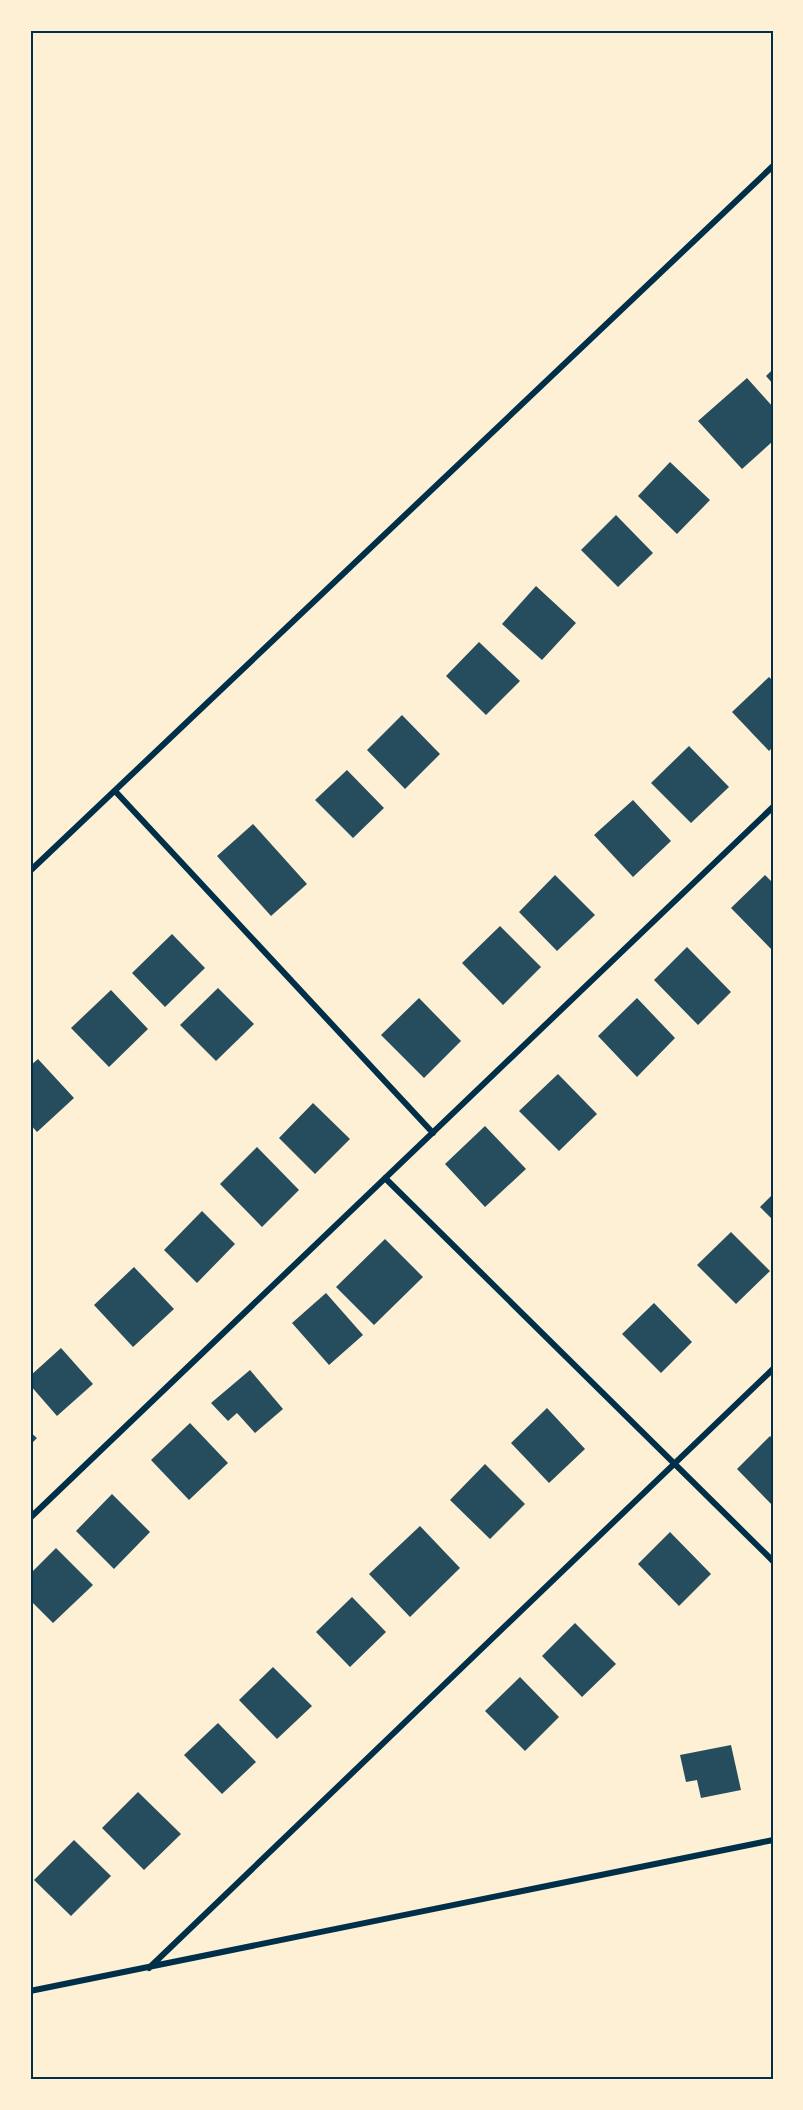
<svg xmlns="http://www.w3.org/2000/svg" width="803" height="2110" font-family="'Sofia Sans Condensed',sans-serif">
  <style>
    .building { fill: #264d5e }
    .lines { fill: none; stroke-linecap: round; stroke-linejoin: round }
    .minor { stroke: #003049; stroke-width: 6 }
    .neatline { fill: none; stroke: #003049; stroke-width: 2 }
  </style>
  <rect width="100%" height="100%" fill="#fdf0d5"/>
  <path class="building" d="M773 369V384L766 376Z
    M747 378 773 407V441L742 469 698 421Z
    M670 462 710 500 677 534 638 496Z
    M616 515 653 553 618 587 581 550Z
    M536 586 576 623 542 660 502 624Z
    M479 642 520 681 486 715 446 676Z
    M769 677 773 681V747L769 751 732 712Z
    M402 715 440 754 405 789 367 750Z
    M689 746 729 787 691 823 651 783Z
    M347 770 384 808 353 838 315 800Z
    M633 800 671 841 633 877 594 835Z
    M253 824 307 884 271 916 217 856Z
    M555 875 595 915 557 951 519 912Z
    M765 875 773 883V947L771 949 731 908Z
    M500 926 541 967 503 1005 462 963Z
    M172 934 205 968 165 1007 132 973Z
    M687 947 731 992 698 1025 654 980Z
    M218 988 254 1024 216 1061 180 1025Z
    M111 990 148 1029 109 1067 71 1028Z
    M419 998 461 1041 424 1078 381 1035Z
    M637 998 675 1038 637 1077 598 1036Z
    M38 1059 74 1098 37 1132 30 1124V1066Z
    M558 1074 597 1114 559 1151 519 1111Z
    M313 1103 350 1139 315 1174 279 1138Z
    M485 1126 526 1169 485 1207 445 1164Z
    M257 1147 299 1190 262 1227 220 1184Z
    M773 1194V1220L760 1207Z
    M202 1211 235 1244 197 1283 164 1250Z
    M731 1232 770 1271 736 1304 697 1265Z
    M385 1239 423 1277 374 1325 336 1287Z
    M134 1267 174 1309 133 1347 94 1305Z
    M326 1293 363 1335 329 1365 292 1323Z
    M654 1303 692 1342 661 1373 622 1334Z
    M61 1348 93 1384 57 1416 30 1385V1376Z
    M250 1370 283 1409 255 1433 237 1413 228 1421 211 1403Z
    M547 1408 585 1449 549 1483 511 1443Z
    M190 1423 228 1463 189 1500 151 1460Z
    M30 1432 37 1438 30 1445Z
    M770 1436 773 1439V1506L737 1469Z
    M485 1464 525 1504 490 1539 450 1500Z
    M112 1494 150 1532 114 1569 76 1531Z
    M420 1526 460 1568 410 1617 369 1574Z
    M670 1532 711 1574 679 1606 638 1564Z
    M56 1548 93 1585 53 1623 30 1600V1574Z
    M352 1597 386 1632 350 1667 316 1632Z
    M575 1623 616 1664 582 1697 542 1656Z
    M273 1667 312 1706 277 1739 239 1700Z
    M520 1677 559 1717 525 1751 485 1711Z
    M218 1723 256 1762 222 1794 184 1755Z
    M731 1745 741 1790 701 1798 697 1780 686 1782 680 1755Z
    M138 1792 181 1834 144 1870 102 1828Z
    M74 1840 111 1876 71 1916 34 1880Z"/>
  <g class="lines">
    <path class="minor" d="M115 791 433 1133
      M30 871 773 166
      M385 1178 773 1561
      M30 1518 773 807
      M149 1968 773 1369
      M30 1991 773 1840"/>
  </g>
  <rect width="803" height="2110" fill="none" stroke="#fdf0d5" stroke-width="63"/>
  <rect x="32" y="32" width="740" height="2046" class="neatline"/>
</svg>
